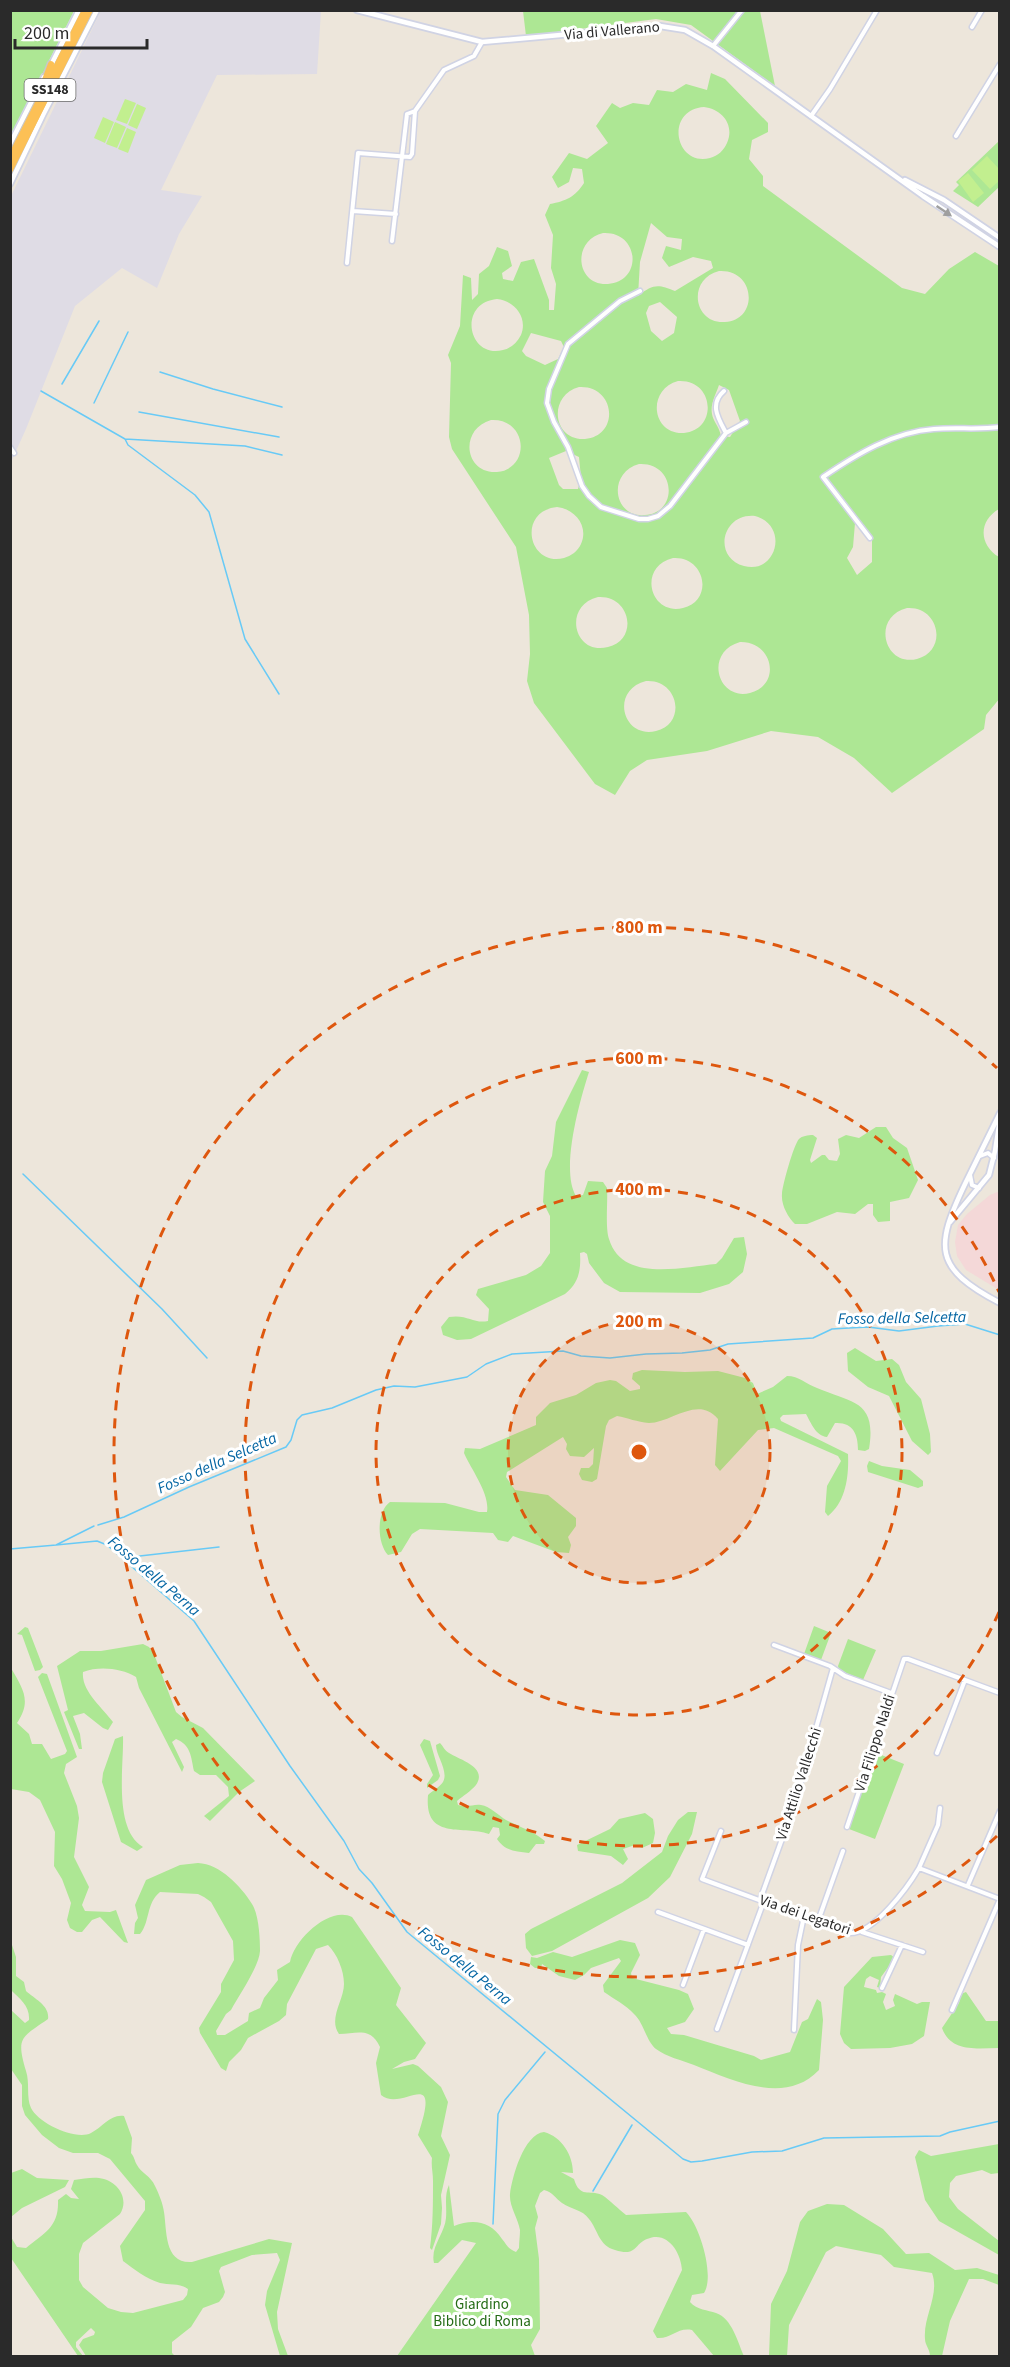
<svg xmlns="http://www.w3.org/2000/svg" width="1010" height="2367" font-family="'Source Sans 3',sans-serif">
  <style>
    .industrial { fill: #dfdce5 }
    .medical { fill: #f4d8d8 }
    .green { fill: #ade794; fill-rule: evenodd }
    .pitch { fill: #c2ef8f }
    .lines { fill: none; stroke-linecap: round; stroke-linejoin: round }
    .stream { stroke: #68caf6; stroke-width: 1.5 }
    .minor-casing { stroke: #d0d3e4; stroke-width: 7 }
    .tertiary-casing { stroke: #d0d3e4; stroke-width: 8 }
    .trunk-casing { stroke: #c8c8c8; stroke-width: 9 }
    .minor { stroke: #fff; stroke-width: 4 }
    .tertiary { stroke: #fff; stroke-width: 4.5 }
    .trunk { stroke: #fcc055; stroke-width: 6 }
    .oneway { fill: #9f9f9f }
    .ring { fill: none; stroke: #de570e; stroke-width: 3; stroke-dasharray: 10 8 }
    .labels { text-anchor: middle; dominant-baseline: central; stroke-width: 6; stroke-linejoin: round; paint-order: stroke }
    .shield { fill: #fff; stroke: #6a6a6a; stroke-width: 1.5 }
    .shield-label { font-size: 14px; font-weight: bold; fill: #2a2a2a }
    .street-label { font-size: 15px; fill: #2a2a2a; stroke: #fff }
    .park-label { font-size: 15px; fill: #246c16; stroke: #fff }
    .water-label { font-size: 16px; font-style: italic; fill: #0566a3; stroke: #fff }
    .centre { fill: #de570e; stroke: #fff; stroke-width: 3 }
    .ring-label { font-size: 18px; text-anchor: middle; font-weight: bold; fill: #de570e; stroke: #fff; stroke-width: 6; stroke-linejoin: round; paint-order: stroke }
  </style>
  <rect width="100%" height="100%" fill="#ede6db"/>
  <path class="industrial" d="M101 11H321L317 74 217 75 161 190 202 196 179 234 157 288 122 268 75 306 26 429 11 462V196Z"/>
  <path class="medical" d="M997 1192 1000 1193 999 1290 966 1270 957 1256 955 1242 958 1225 967 1214 990 1195Z"/>
  <path class="green" d="M11 10 74 11 11 137 10 11Z
    M523 11H760L775 86 691 25 656 19 526 36Z
    M711 73 725 79 768 123V132L752 140 749 159 763 176V186L902 288 925 294 949 269 975 252 999 266V509C978 521 979 545 999 557L1000 698 986 715 984 729 892 793 854 758 818 737 771 731 707 751 647 760 630 771 615 795 595 784 534 703 527 681 530 654 529 615 516 547 452 449 449 437 451 363 448 355 460 326 463 275 471 278 472 300 478 294 479 274 489 266 497 247 508 251 512 266 502 273 503 279 513 281 521 262 534 259 549 300V310H554L556 284 551 268 553 235 545 215 550 204C566 201 575 197 584 183L582 169 573 168 569 182 558 188 552 177 569 153 587 159 608 143 596 126 612 103 620 108 633 103 649 105 657 90 673 92 686 84 707 90ZM704 107C722 109 735 125 727 143 724 150 718 156 710 158 675 167 664 110 704 107ZM651 223 667 237 682 239 681 250 666 246 662 258 669 267 693 257 711 261 713 268 675 291C658 284 653 284 638 296L640 262ZM603 233C640 231 643 282 608 284 576 286 571 241 603 233ZM719 271C756 269 759 320 725 322 693 324 687 279 719 271ZM497 299C515 301 528 318 521 335 517 343 511 348 503 350 468 359 457 303 497 299ZM660 302 677 317 674 333 662 341 651 331 646 313 649 306ZM531 333 561 341 564 347 558 359 545 365 526 356 522 351ZM678 381C715 379 718 430 684 433 652 435 646 390 678 381ZM719 385 729 390 740 421 730 437 721 436C719 426 713 421 712 414 710 404 716 394 719 385ZM579 387C616 385 620 436 585 439 553 441 547 396 579 387ZM491 420C528 418 531 469 497 472 464 474 459 429 491 420ZM566 451 579 457 581 478 578 489H563L559 485 549 458ZM639 464C676 462 679 513 645 515 613 518 607 473 639 464ZM557 507C575 509 589 526 581 544 578 551 571 556 564 558 528 567 517 511 557 507ZM755 516C790 526 776 575 744 566 712 557 722 513 755 516ZM855 523 872 540V562L857 575 847 558 853 547ZM673 558C706 556 714 601 683 608 650 616 637 567 673 558ZM598 597C631 595 639 640 608 647 574 656 562 606 598 597ZM907 608C940 606 948 651 917 659 884 667 871 617 907 608ZM740 642C773 641 782 685 750 693 717 701 704 652 740 642ZM646 681C679 679 687 724 656 731 622 739 610 690 646 681Z
    M999 141V187L978 207 953 191 959 185 956 182Z
    M582 1070 589 1072C580 1100 560 1170 576 1196L583 1195 588 1181 603 1182 607 1188C608 1202 605 1227 609 1239 622 1283 682 1267 716 1264L722 1258 734 1238 744 1237 747 1254 743 1272 729 1284 700 1293 620 1292 604 1283 589 1263 587 1254 584 1252 580 1253C581 1270 579 1283 565 1294L471 1339 457 1340 443 1335 441 1327 449 1317C468 1314 473 1324 488 1321L489 1309 476 1295 478 1289 526 1275 541 1266 550 1253V1216L543 1202 545 1171 552 1156 556 1122Z
    M876 1127H886L893 1138 907 1148 918 1180 909 1198 890 1202V1221L878 1222 873 1215V1204H868L855 1214 837 1212 807 1224H795C788 1217 781 1205 782 1194 782 1186 794 1144 799 1139 802 1136 808 1135 813 1135L817 1138 810 1160 811 1163 822 1155H825L829 1160 837 1161 840 1154 838 1139 846 1135 859 1138Z
    M855 1348 876 1361 892 1359 899 1365 906 1382 921 1399 930 1434 931 1452 928 1455 912 1441 889 1396 868 1387 848 1371 847 1353Z
    M642 1370 685 1372 718 1371 745 1378 753 1383 757 1394 773 1387 787 1376C799 1376 806 1384 817 1388 852 1403 877 1400 869 1449L865 1451 858 1450C858 1434 853 1422 835 1423L827 1437C816 1436 811 1423 806 1414L783 1415 780 1418 781 1421 848 1454C849 1476 846 1502 828 1516L825 1512 827 1486 841 1461 838 1456 774 1428 758 1430 720 1471 715 1465 718 1419C698 1395 671 1423 649 1423 637 1422 628 1418 617 1416L609 1420 606 1426 597 1479 592 1482 582 1480 579 1474 581 1468H589L593 1464 594 1448 584 1457 570 1456 566 1449 567 1444 563 1437 507 1472 506 1477 515 1490 548 1495 576 1518V1526L568 1537 571 1545 569 1553 556 1552 513 1536 508 1542 498 1540 493 1533 420 1529 412 1534 401 1552 388 1555C377 1543 376 1512 390 1502L445 1503 479 1512H487C490 1494 472 1471 464 1453L465 1448 480 1449 536 1425V1417L550 1403 576 1395 596 1383 610 1380 616 1381 630 1391 640 1389V1386L632 1379 633 1373Z
    M869 1461 882 1466 910 1470 923 1481V1486L918 1488 868 1472 867 1466Z
    M814 1626 831 1633 821 1660 804 1654Z
    M25 1627 28 1628 43 1667 40 1670 35 1671 22 1635 17 1634Z
    M848 1639 876 1650 863 1680 839 1670 838 1666Z
    M143 1644 149 1647 154 1654 176 1712 182 1717 203 1728 255 1781 239 1792 210 1821 204 1816 229 1796 228 1787 216 1775H200L194 1771C191 1757 191 1745 176 1739L172 1742 184 1767 182 1772 139 1688 136 1677C121 1668 99 1666 83 1672 81 1691 103 1708 113 1722L108 1730 103 1728 84 1713 73 1716 80 1734 82 1749H79L64 1712 68 1710 57 1666 80 1651H101Z
    M11 1668C23 1689 32 1701 17 1723L29 1734 32 1744H42L51 1759 65 1754 67 1751 38 1677 42 1673 47 1674 77 1757 66 1764 64 1773 77 1806 79 1818 74 1857 89 1887 82 1905 85 1911 110 1912 116 1910 128 1943 124 1942 100 1917 92 1920 82 1932H77L70 1928 67 1920 71 1903 62 1879 54 1866 55 1832 40 1800 29 1792 11 1789Z
    M123 1736C124 1766 113 1829 143 1847L137 1851 121 1842 102 1782 103 1773 115 1739Z
    M424 1739 430 1741 440 1776 438 1780 427 1788V1784L433 1775 420 1745Z
    M440 1743C443 1746 445 1751 449 1753 460 1760 488 1767 476 1785 471 1791 463 1796 457 1801L458 1805C470 1808 472 1804 481 1805 490 1806 499 1816 506 1820 520 1827 533 1831 545 1841L544 1844H536L529 1853C515 1851 505 1851 497 1839L500 1835 499 1828 493 1827 489 1834C462 1825 424 1841 428 1795 432 1791 440 1787 443 1782 449 1771 436 1756 436 1745Z
    M874 1752 904 1764 875 1839 849 1829Z
    M688 1812H697L692 1834 670 1877 648 1898 552 1951 532 1956 526 1948 525 1934 531 1929 622 1883 662 1852 668 1836 678 1820Z
    M645 1813 653 1819 655 1833 653 1843 642 1848 635 1845 623 1849 628 1859 623 1865 611 1856 578 1851 577 1845 610 1829 619 1819Z
    M198 1863C220 1864 241 1886 252 1904 259 1915 260 1939 260 1951 259 1967 239 1995 231 2010L226 2014 216 2031 217 2035H225L248 2021 249 2013 260 2008 264 1998 278 1980 277 1970 290 1962C294 1940 329 1906 352 1917L401 1988 396 2005 426 2043 415 2059 404 2062 392 2069 413 2064 418 2066 441 2087 448 2102 441 2136 450 2155 441 2195 442 2208 441 2224 432 2250 430 2248C433 2225 433 2204 433 2181 433 2172 431 2167 432 2158L418 2135C442 2062 403 2113 381 2095L376 2063 380 2047C371 2027 358 2033 339 2034 328 2019 344 2000 344 1984 344 1970 337 1954 328 1945L316 1949 287 2004 286 2015 279 2021 248 2038 241 2050 229 2062 226 2071 221 2068 200 2033 199 2028 221 1992V1984L234 1960 233 1941 211 1902 204 1897 198 1894 160 1892C146 1903 150 1922 140 1934H134L135 1923 138 1918 135 1905 146 1880 180 1865Z
    M620 1940 635 1943 640 1955 631 1973 632 1978 679 1990 688 1994 694 2009 685 2022 667 2028 671 2034 684 2035 754 2056 761 2060 790 2052 802 2022 808 2019 817 1999 821 2002 823 2020 819 2070C785 2106 732 2080 694 2065 681 2060 667 2057 656 2049 646 2041 644 2023 634 2014 626 2005 614 1999 604 1992L603 1985 621 1961 619 1958 591 1968 584 1975 575 1980 559 1976 542 1964 541 1968H535L530 1964 531 1957 537 1958 553 1952 572 1957Z
    M11 1942 16 1957V1976L24 1982 26 1991C35 1999 50 2006 48 2019 21 2038 16 2037 26 2071 30 2083 26 2097 31 2108 38 2123 76 2141 91 2133 103 2127 110 2114 124 2116L132 2138 131 2153C135 2158 134 2160 137 2165 141 2173 151 2176 155 2186 159 2194 163 2204 164 2212 167 2231 164 2264 192 2262L269 2239 292 2243 277 2312 278 2329 288 2356H280L265 2305 267 2291 280 2260 277 2253 252 2255 221 2267 219 2271 225 2292 223 2297 219 2302 203 2308 191 2327 172 2342V2353L175 2356H86L79 2345 83 2339 94 2335 95 2332 91 2328 76 2342V2347L83 2356H78L11 2258V2237L17 2247 26 2248C45 2232 59 2227 58 2200L66 2194 71 2198 79 2199 71 2189 74 2180C83 2179 91 2177 99 2178 117 2180 130 2198 120 2214L83 2243 79 2254V2280L83 2287 108 2308 121 2312 133 2313 183 2300 187 2295 188 2289C180 2283 169 2285 160 2283 145 2278 135 2270 123 2261L120 2246 145 2210V2201L110 2159 98 2153H73L59 2148 42 2135 25 2115 22 2106V2085L11 2069V2010L25 2023 29 2020C30 2006 20 1999 11 1990Z
    M891 1955 895 1958 881 1977 880 1988 877 1987 879 1980 870 1976 866 1979 864 1987 876 1990 877 1993 882 1992 886 1994 883 2002 886 2010 895 2006 893 2000 895 1994 917 2004 922 2002H930L924 2036 912 2044 890 2048 851 2049 844 2043 840 2034 844 1987 872 1957Z
    M966 1992 986 2021H999V2048C977 2048 951 2053 942 2028L959 2003 961 1994Z
    M544 2132C562 2137 573 2155 573 2173L561 2172 574 2179C580 2199 589 2189 602 2195 610 2200 618 2209 626 2215L686 2212C700 2226 715 2276 704 2293L692 2295 690 2302C697 2310 708 2310 716 2313 732 2318 738 2343 744 2356H714L692 2330C677 2327 672 2339 657 2338L653 2331 682 2270C681 2252 667 2230 647 2239 634 2244 637 2257 615 2250 599 2246 598 2230 589 2219 582 2209 572 2210 562 2203 555 2198 553 2192 544 2190L540 2193 535 2206 538 2217 535 2228 539 2259 540 2329 531 2345 535 2356H397L476 2243 462 2240 438 2263H434C430 2247 445 2233 446 2218 447 2206 444 2196 449 2185L454 2226C472 2219 490 2220 502 2239 507 2245 508 2249 516 2252L519 2248C519 2242 520 2236 520 2230 518 2218 509 2206 510 2194 512 2177 524 2134 544 2132Z
    M999 2144V2173L991 2174 982 2170 956 2176 950 2183 949 2197 958 2209 999 2241V2255L939 2221 925 2200 915 2157 919 2150 931 2156Z
    M22 2169 37 2178 69 2180 65 2187 22 2208 11 2217V2173Z
    M827 2204 844 2205 883 2229 906 2254 929 2253 955 2270 977 2268 999 2275V2285L983 2279H969L950 2321 942 2356H930C930 2349 925 2345 925 2339 923 2316 940 2295 932 2273L894 2267 881 2255 836 2246 826 2252 789 2325 787 2356H769L771 2304 787 2271 800 2222 808 2211Z"/>
  <path class="pitch" d="M125 99 136 103 127 124 116 120Z
    M137 104 146 108 137 129 128 125Z
    M103 117 114 122 105 143 94 138Z
    M115 122 126 127 117 148 106 144Z
    M127 128 136 132 128 153 118 149Z
    M987 156 999 169V181L990 189 972 170Z
    M968 173 984 193 973 202 958 181Z"/>
  <g class="lines">
    <path class="stream" d="M160 372 213 389 282 407
      M62 384 99 321
      M41 391 125 439 245 446 282 455
      M94 403 128 332
      M139 412 279 437
      M125 439 128 445 195 495 209 512 245 639 279 694
      M23 1174 162 1309 207 1358
      M98 1525 124 1517 189 1487 286 1447 291 1440 297 1420 302 1415 332 1408 376 1390 394 1386 415 1387 467 1377 486 1364 512 1354 563 1351 581 1356 610 1358 646 1354 682 1353 710 1350 728 1344 813 1338 832 1329 849 1328 868 1327 899 1331 938 1326 965 1324 1000 1335
      M56 1545 97 1541 107 1545 194 1621 290 1766 344 1841 359 1869 372 1883 407 1932 683 2159 691 2162 702 2161 752 2152 782 2151 824 2138 940 2136 950 2132 1000 2121
      M10 1549 56 1545 94 1526
      M122 1558 219 1547
      M593 2191 632 2125
      M493 2224 498 2114 505 2100 545 2052"/>
    <defs>
      <path id="minor" d="M972 27 982 10
        M713 46 742 10
        M811 116 830 89 877 10
        M956 136 1000 64
        M353 211 396 214
        M392 241 407 114 415 111 444 70 474 56 482 42
        M347 263 358 153 410 157 412 154 415 111
        M640 291 620 301 568 344 549 389 547 403 554 422 568 447 582 486 589 496 601 507 639 519H648L658 516 670 506 726 433 746 422
        M724 391C709 404 718 418 726 433
        M10 447 14 453
        M870 538 823 477C857 454 893 432 934 429 956 427 978 430 1000 427
        M980 1156 988 1153 994 1158
        M970 1175 972 1185 979 1188
        M774 1645 830 1666 845 1676 891 1693
        M937 1753 965 1680
        M847 1827 904 1659H908L1000 1693
        M721 1831 702 1879 849 1933C873 1935 908 1887 919 1868L1000 1899
        M919 1868 938 1825 940 1808
        M968 1885 1000 1811
        M760 1900 794 1806 833 1668
        M658 1912 748 1945
        M818 1921 843 1851
        M862 1932 923 1952
        M683 1985 704 1929
        M882 1988 902 1945
        M952 2010 1000 1899
        M717 2029 764 1901
        M794 2030 798 1945 804 1916"/>
      <path id="tertiary" d="M357 10 482 42 660 26 685 30 713 46 923 196 1000 247
        M50 67 79 10
        M10 144 44 77
        M905 180 944 200 1000 238
        M10 184 43 115 97 10
        M1000 1113C988 1137 977 1160 965 1184 935 1247 933 1268 1000 1303
        M950 1222 989 1175 995 1151 1000 1119"/>
      <path id="trunk" d="M45 80 51 64
        M10 158 85 10
        M10 170 90 10"/>
    </defs>
    <use href="#minor" class="minor-casing"/>
    <use href="#tertiary" class="tertiary-casing"/>
    <use href="#trunk" class="trunk-casing"/>
    <use href="#minor" class="minor"/>
    <use href="#tertiary" class="tertiary"/>
    <use href="#trunk" class="trunk"/>
  </g>
  <defs><path id="oneway-solid" d="M-6-.8H1V-3.2L6.5 0L1 3.2V.8H-6Z" transform="scale(1.5)"/></defs>
  <use class="oneway" href="#oneway-solid" transform="translate(944 211) rotate(34)"/>
  <circle cx="639" cy="1452" r="131" fill="#de570e" fill-opacity=".12"/>
  <g class="ring">
    <circle cx="639" cy="1452" r="131"/>
    <circle cx="639" cy="1452" r="263"/>
    <path d="M999 1612A394 394 0 1 1 999 1292"/>
    <path d="M997 1836A525 525 0 1 1 997 1068"/>
  </g>
  <g class="labels">
    <rect class="shield" x="24.5" y="79" width="51" height="22" rx="4.5"/>
    <g class="shield-label">
      <text x="50" y="90">SS148</text>
    </g>
    <g class="street-label">
      <text transform="translate(612 31) rotate(-5)">Via di Vallerano</text>
      <text transform="translate(875 1743) rotate(-72)">Via Filippo Naldi</text>
      <text transform="translate(799 1784) rotate(-72)">Via Attilio Vallecchi</text>
      <text transform="translate(805 1915) rotate(19)">Via dei Legatori</text>
    </g>
    <g class="park-label">
      <text x="482" y="2304">Giardino<tspan x="482" dy="17">Biblico di Roma</tspan></text>
    </g>
    <g class="water-label">
      <text transform="translate(902 1318) rotate(-1)">Fosso della Selcetta</text>
      <text transform="translate(217 1463) rotate(-24)">Fosso della Selcetta</text>
      <text transform="translate(154 1576) rotate(40)">Fosso della Perna</text>
      <text transform="translate(465 1966) rotate(39)">Fosso della Perna</text>
    </g>
  </g>
  <circle cx="639" cy="1452" r="9" class="centre"/>
  <g class="ring-label">
    <text x="639" y="933">800 m</text>
    <text x="639" y="1064">600 m</text>
    <text x="639" y="1195">400 m</text>
    <text x="639" y="1327">200 m</text>
  </g>
  <rect width="1010" height="2367" fill="none" stroke="#2a2a2a" stroke-width="24"/>
  <path d="M15 39v9h132v-9" fill="none" stroke="#2a2a2a" stroke-width="3"/>
  <text x="24" y="39" font-size="18" fill="#2a2a2a" stroke="#ffffff" stroke-width="4.5" paint-order="stroke">200 m</text>
</svg>
